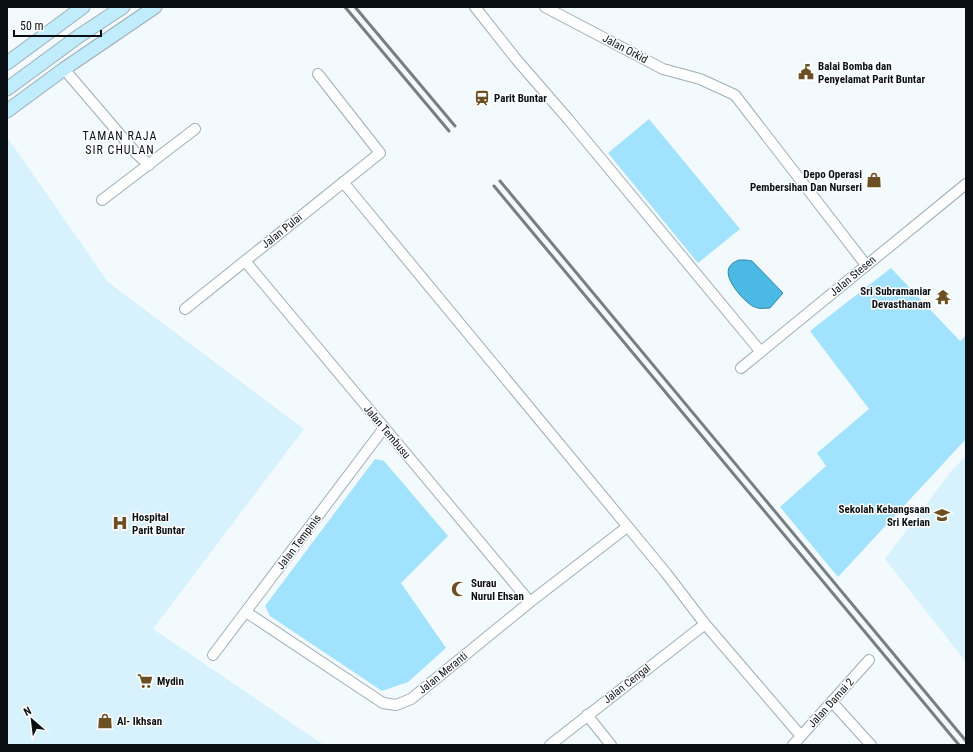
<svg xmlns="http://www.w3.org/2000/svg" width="973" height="752" font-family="'Roboto Condensed',sans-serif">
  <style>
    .built { fill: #d7f1fd }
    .green { fill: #a1e2fe }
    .water { fill: #4ab9e3; stroke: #3686a4 }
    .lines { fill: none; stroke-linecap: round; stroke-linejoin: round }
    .street-casing { stroke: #9daeb6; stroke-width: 12 }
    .secondary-casing { stroke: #9daeb6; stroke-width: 15 }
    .street { stroke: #fff; stroke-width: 10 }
    .secondary { stroke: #c0ecfb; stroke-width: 13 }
    .rail { stroke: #787e82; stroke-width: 3 }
    .labels { text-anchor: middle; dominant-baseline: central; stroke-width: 3; stroke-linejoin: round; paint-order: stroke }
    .street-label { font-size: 11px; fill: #090f12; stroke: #fff }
    .poi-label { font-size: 11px; font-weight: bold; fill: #090f12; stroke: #fff; text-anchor: start }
    .neighbourhood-label { font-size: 12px; letter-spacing: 1px; fill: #090f12; stroke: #fff }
  </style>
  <rect width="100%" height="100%" fill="#f3fafe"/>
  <path class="built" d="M7 137 108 282 304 429 153 629 324 745H7Z
    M966 456V662L885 559 952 470Z"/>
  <path class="green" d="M649 119 740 229 698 263 608 153Z
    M891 268 960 341 966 335V439L838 577 780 507 826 466 817 453 869 409 810 331Z
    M375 459 384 461 448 536 401 583 446 648 408 682 382 691 270 616 265 606Z"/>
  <path class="water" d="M739 260H746L752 261 783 293 770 308C766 308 761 309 758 308 751 307 745 300 740 295 731 284 719 267 739 260Z"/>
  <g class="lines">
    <defs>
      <path id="street" d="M475 7 516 59 568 119 761 352
        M545 7 663 69 700 79 735 95 866 265
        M64 69 135 152 149 165
        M343 182 666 573 705 624 801 736
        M102 200 195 129
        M245 261 530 602
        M185 309 380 153 318 74
        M741 368 966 184
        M246 612 383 703 396 705 411 699 530 602 627 527
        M213 655 384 428
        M832 702 871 745
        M587 715 611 745
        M550 745 705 624
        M793 745 869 660"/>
      <path id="secondary" d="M7 63 83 7
        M7 89 79 36 123 7
        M7 111 64 69 155 7"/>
    </defs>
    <use href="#street" class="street-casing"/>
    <use href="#secondary" class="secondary-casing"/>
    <use href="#street" class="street"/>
    <use href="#secondary" class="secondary"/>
    <path class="rail" d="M345 7 449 131
      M355 7 455 126
      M500 181 966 741
      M494 186 959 745"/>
  </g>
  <defs>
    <symbol id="civic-bare" viewBox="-9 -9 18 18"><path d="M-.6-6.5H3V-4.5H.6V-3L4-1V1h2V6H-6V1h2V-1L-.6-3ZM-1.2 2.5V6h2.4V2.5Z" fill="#6c5023" stroke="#fff" stroke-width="2.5" paint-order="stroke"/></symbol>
    <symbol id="station-bare" viewBox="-9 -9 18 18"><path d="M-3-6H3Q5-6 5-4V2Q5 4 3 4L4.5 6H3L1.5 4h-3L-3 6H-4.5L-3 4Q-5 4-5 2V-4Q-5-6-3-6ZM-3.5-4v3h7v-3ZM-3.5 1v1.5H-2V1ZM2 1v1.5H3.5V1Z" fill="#6c5023" stroke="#fff" stroke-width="2.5" paint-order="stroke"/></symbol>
    <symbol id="shop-bare" viewBox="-9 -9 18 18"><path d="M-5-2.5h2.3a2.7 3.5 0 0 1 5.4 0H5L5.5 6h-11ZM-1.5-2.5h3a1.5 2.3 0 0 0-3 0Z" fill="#6c5023" stroke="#fff" stroke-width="2.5" paint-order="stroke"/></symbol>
    <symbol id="temple-bare" viewBox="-9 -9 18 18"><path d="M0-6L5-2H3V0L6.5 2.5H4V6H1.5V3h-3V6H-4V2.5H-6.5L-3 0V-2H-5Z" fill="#6c5023" stroke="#fff" stroke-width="2.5" paint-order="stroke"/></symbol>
    <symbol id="school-bare" viewBox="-9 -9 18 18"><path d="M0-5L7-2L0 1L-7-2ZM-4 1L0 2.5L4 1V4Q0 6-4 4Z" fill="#6c5023" stroke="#fff" stroke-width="2.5" paint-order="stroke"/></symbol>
    <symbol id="hospital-bare" viewBox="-9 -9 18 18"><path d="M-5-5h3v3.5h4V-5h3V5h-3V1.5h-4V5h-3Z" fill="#6c5023" stroke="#fff" stroke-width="2.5" paint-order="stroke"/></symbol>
    <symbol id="mosque-bare" viewBox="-9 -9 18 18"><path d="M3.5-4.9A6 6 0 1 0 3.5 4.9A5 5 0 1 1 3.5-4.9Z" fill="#6c5023" stroke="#fff" stroke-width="2.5" paint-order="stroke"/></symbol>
    <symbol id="supermarket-bare" viewBox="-9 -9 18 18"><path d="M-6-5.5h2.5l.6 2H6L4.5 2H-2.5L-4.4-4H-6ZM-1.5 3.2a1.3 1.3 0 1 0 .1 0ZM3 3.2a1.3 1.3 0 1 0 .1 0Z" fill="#6c5023" stroke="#fff" stroke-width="2.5" paint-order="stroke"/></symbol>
  </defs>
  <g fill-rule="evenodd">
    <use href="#civic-bare" x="795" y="61" width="22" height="22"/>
    <use href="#station-bare" x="471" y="87" width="22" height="22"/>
    <use href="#shop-bare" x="863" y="169" width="22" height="22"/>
    <use href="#temple-bare" x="932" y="286" width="22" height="22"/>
    <use href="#school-bare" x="931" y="504" width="22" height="22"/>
    <use href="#hospital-bare" x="109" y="512" width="22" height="22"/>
    <use href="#mosque-bare" x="448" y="578" width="22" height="22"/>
    <use href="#supermarket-bare" x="134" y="670" width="22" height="22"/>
    <use href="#shop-bare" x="94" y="710" width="22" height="22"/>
  </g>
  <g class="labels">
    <g class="street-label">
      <text transform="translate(625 49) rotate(28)">Jalan Orkid</text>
      <text transform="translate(282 231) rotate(-39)">Jalan Pulai</text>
      <text transform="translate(853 276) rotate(-40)">Jalan Stesen</text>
      <text transform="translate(387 432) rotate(50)">Jalan Tembusu</text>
      <text transform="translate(299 542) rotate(-53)">Jalan Tempinis</text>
      <text transform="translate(443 673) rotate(-39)">Jalan Meranti</text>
      <text transform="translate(627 684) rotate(-38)">Jalan Cengal</text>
      <text transform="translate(831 703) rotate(-48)">Jalan Damai 2</text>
    </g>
    <g class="poi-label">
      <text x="818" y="66">Balai Bomba dan<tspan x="818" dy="13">Penyelamat Parit Buntar</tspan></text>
      <text x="494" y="98">Parit Buntar</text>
      <text x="862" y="174" text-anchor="end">Depo Operasi<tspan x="862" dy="13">Pembersihan Dan Nurseri</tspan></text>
      <text x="931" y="291" text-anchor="end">Sri Subramaniar<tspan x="931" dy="13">Devasthanam</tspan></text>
      <text x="930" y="509" text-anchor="end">Sekolah Kebangsaan<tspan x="930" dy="13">Sri Kerian</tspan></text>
      <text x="132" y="517">Hospital<tspan x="132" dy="13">Parit Buntar</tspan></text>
      <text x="471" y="583">Surau<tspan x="471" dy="13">Nurul Ehsan</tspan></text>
      <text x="157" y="681">Mydin</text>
      <text x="117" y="721">Al- Ikhsan</text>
    </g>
    <g class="neighbourhood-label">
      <text x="120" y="136">TAMAN RAJA<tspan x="120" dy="14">SIR CHULAN</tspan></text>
    </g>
  </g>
  <rect width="973" height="752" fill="none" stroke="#090f12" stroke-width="16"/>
  <g transform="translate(32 720) rotate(332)" stroke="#ffffff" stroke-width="3" paint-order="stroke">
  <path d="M0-3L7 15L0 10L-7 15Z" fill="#090f12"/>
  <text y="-6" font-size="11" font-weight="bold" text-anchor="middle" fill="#090f12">N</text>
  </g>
  <path d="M14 30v6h87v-6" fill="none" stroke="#090f12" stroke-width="2"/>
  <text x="20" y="30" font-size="12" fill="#090f12" stroke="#ffffff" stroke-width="3" paint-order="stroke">50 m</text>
</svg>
